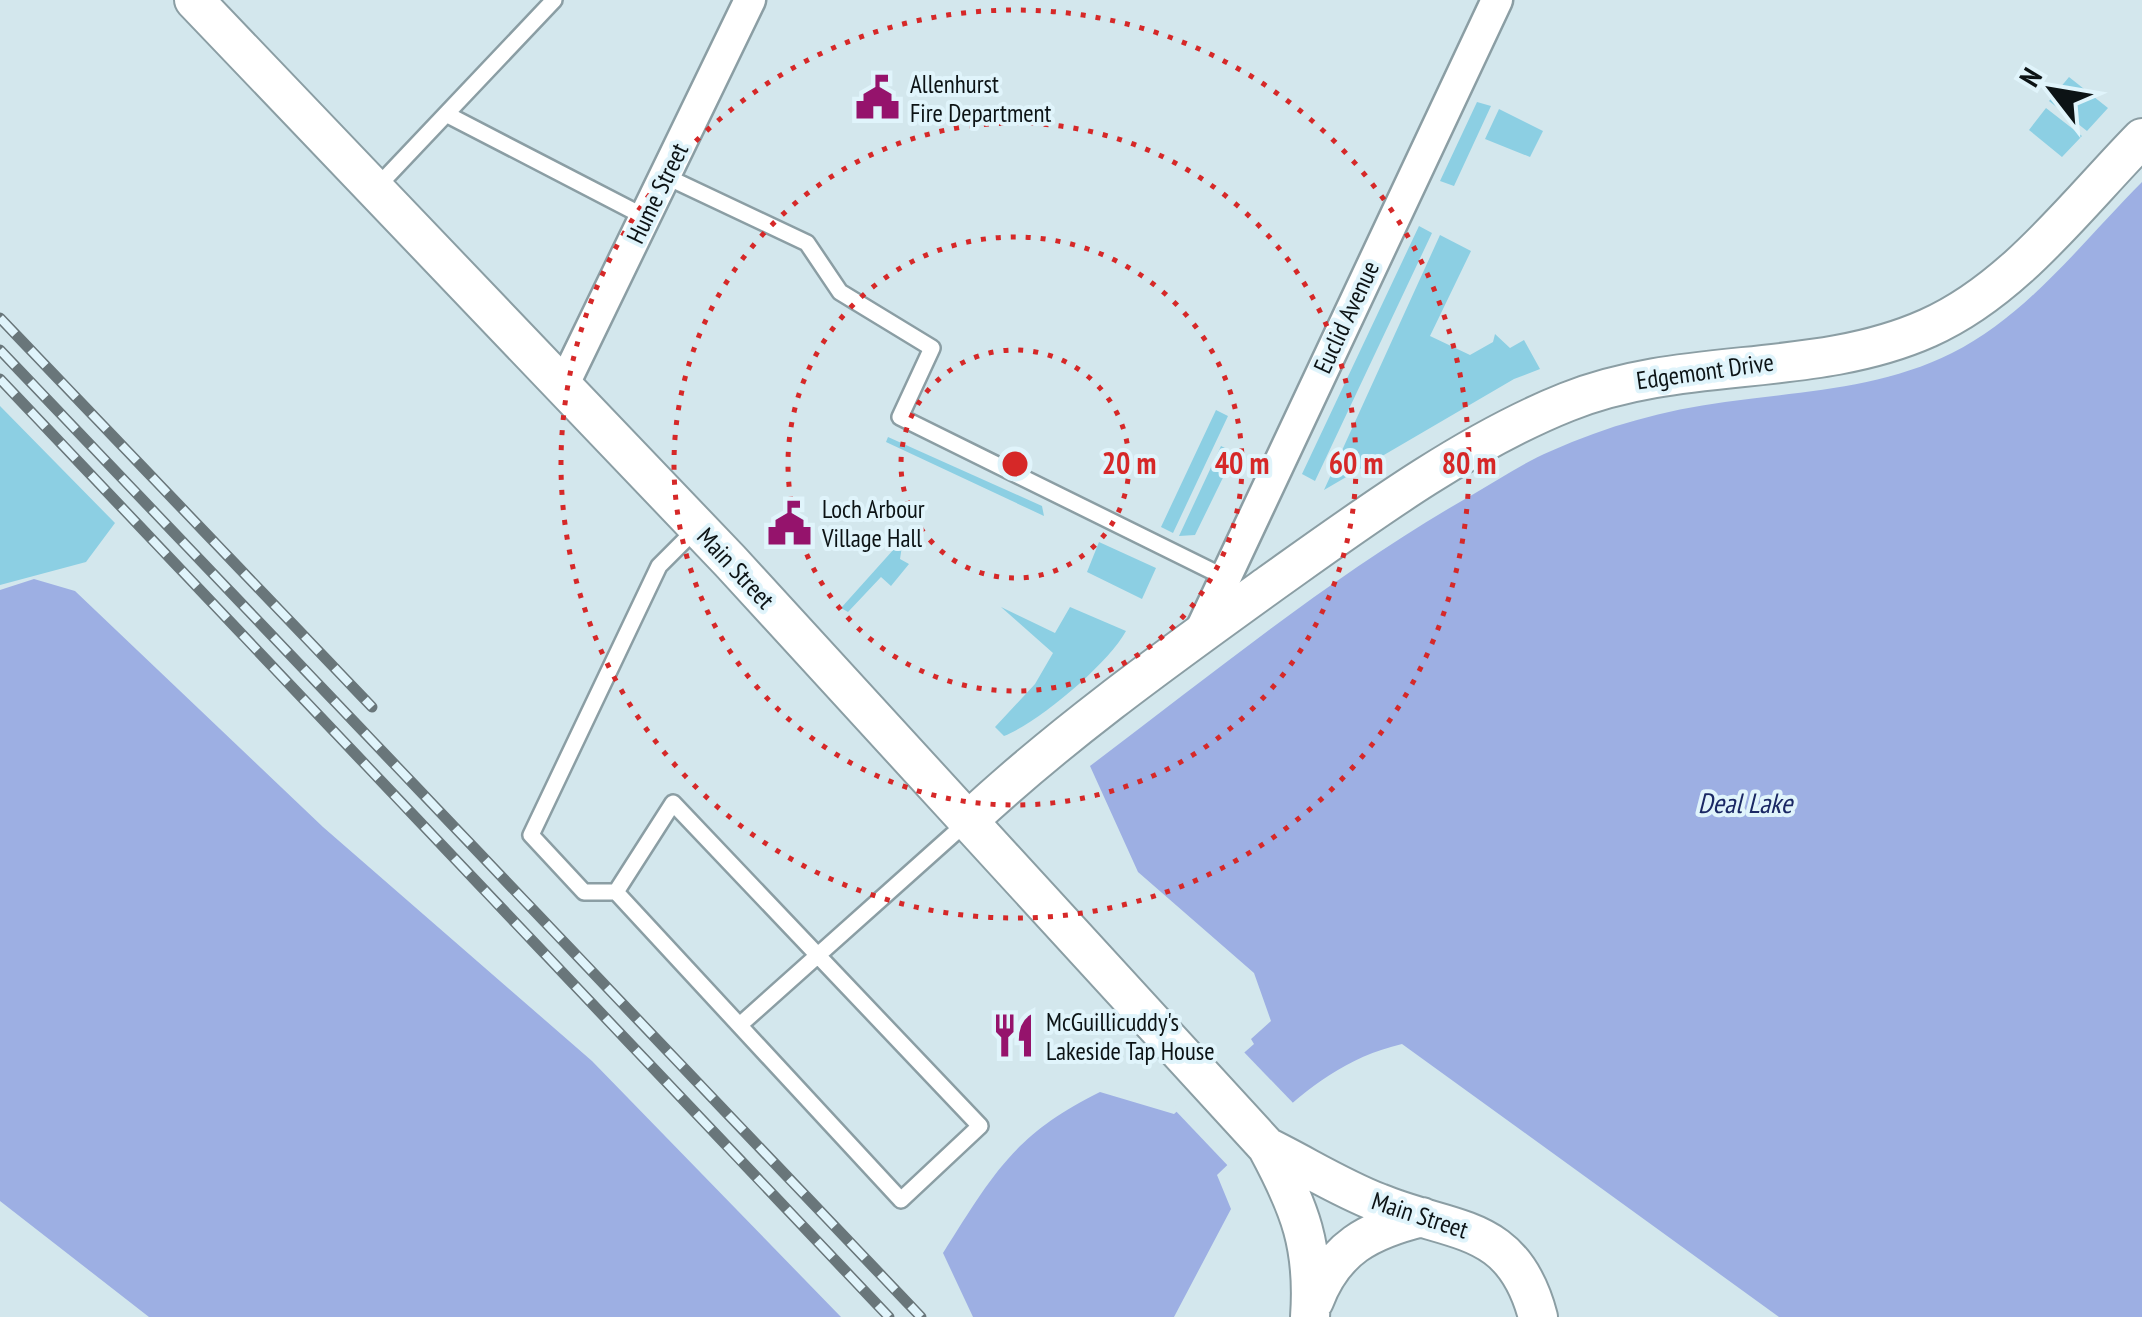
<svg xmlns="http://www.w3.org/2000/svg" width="2142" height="1317" font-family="'PT Sans Narrow',sans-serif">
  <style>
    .green { fill: #8ccfe3 }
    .water { fill: #9dafe3 }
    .pier { fill: #d3e7ed }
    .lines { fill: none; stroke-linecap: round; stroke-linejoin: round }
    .service-casing { stroke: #8b9ea4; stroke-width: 20 }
    .minor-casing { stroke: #8b9ea4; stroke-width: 35 }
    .tertiary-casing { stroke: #8b9ea4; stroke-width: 42 }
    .service { stroke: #fff; stroke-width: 15 }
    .minor { stroke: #fff; stroke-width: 30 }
    .tertiary { stroke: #fff; stroke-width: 38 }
    .rail-casing { stroke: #69767a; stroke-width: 11 }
    .rail { stroke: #e0f4fb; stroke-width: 8; stroke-dasharray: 22; stroke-linecap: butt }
    .ring { fill: none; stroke: #d62828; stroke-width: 5; stroke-dasharray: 5 10 }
    .labels { text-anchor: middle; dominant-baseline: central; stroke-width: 8; stroke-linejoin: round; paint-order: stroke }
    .poi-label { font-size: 25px; fill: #0c1315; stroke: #e0f4fb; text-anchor: start }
    .street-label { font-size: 25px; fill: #0c1315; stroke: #e0f4fb }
    .water-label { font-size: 28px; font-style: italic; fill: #1a2864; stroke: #e0f4fb }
    .centre { fill: #d62828; stroke: #e0f4fb; stroke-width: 5 }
    .ring-label { font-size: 30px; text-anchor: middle; font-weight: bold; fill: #d62828; stroke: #e0f4fb; stroke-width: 8; stroke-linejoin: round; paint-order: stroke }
  </style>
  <rect width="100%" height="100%" fill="#d3e7ed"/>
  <path class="green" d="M2069 77 2108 108 2087 131 2049 101Z
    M1477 102 1491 106 1454 186 1440 181Z
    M2046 108 2082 136 2062 157 2029 130Z
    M1499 109 1543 131 1530 157 1485 139Z
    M1419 226 1432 233 1315 481 1302 474Z
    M1440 235 1471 251 1430 336 1470 355 1493 342 1495 334 1510 348 1524 340 1540 369 1514 379 1324 490Z
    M0 406 115 523 86 562 0 585Z
    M1216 410 1228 416 1173 533 1161 527Z
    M888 437 1042 506 1044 516 886 442Z
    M1221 446 1235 453 1195 535 1179 536Z
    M903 539 900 559 909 564 891 586 881 577 848 612 841 608Z
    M1099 542 1156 568 1142 599 1087 572Z
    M1001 607 1055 633 1070 607 1126 631C1108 664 1039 722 1004 736L995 727 1035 684 1053 653Z"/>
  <path class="water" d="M2142 182V1317H1779L1402 1044C1321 1063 1275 1120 1217 1175L1231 1209 1174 1317H973L943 1253C992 1176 1014 1134 1100 1092L1174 1114 1254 1044 1251 1039 1271 1021 1254 973 1138 872 1090 766C1214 673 1336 572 1472 495 1498 480 1523 463 1551 451 1607 426 1664 410 1725 402 1803 391 1880 389 1952 353 2027 316 2084 240 2142 182Z
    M34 579 75 591 323 827 592 1061 841 1317H149L0 1201V590Z"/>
  <path class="pier" d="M1241 1049 1296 1106 1231 1169 1173 1108Z"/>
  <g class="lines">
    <defs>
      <path id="service" d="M446 114 645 217
        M665 176 807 243 840 292 932 348 900 417 1224 577
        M376 188 554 0
        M673 803 980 1126 901 1200 616 892Z
        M616 892H584L531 835 659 566 698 527
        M742 1023 967 822"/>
      <path id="minor" d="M563 386 750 0
        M1198 636 1497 0"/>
      <path id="tertiary" d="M194 0 730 561 1267 1147C1300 1208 1315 1247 1310 1317
        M967 822C1061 734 1166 659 1270 584 1360 520 1464 443 1567 402 1683 355 1814 379 1928 328 2014 290 2078 203 2142 138
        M1267 1147C1304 1165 1340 1188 1379 1203 1454 1234 1513 1222 1538 1317
        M1314 1301C1334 1248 1369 1230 1422 1217"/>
    </defs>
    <use href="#service" class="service-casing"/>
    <use href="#minor" class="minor-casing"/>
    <use href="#tertiary" class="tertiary-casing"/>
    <use href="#service" class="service"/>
    <use href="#minor" class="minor"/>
    <use href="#tertiary" class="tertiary"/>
    <defs>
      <path id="rail" d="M0 318 372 707
        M0 350 921 1317
        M0 379 889 1317"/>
    </defs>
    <use href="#rail" class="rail-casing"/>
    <use href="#rail" class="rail"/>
  </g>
  <g class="ring">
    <circle cx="1015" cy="464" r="114"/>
    <circle cx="1015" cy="464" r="227"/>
    <circle cx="1015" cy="464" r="341"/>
    <circle cx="1015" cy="464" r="454"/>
  </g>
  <defs>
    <symbol id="civic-bare" viewBox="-9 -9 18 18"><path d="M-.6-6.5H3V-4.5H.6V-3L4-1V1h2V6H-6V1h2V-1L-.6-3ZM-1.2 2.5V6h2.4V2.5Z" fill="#95136c" stroke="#e0f4fb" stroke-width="2.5" paint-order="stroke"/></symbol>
    <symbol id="restaurant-bare" viewBox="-9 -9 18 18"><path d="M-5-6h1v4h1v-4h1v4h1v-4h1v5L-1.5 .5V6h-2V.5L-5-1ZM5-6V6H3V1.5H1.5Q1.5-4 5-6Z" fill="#95136c" stroke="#e0f4fb" stroke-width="2.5" paint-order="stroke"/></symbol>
  </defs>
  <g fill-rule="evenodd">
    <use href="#civic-bare" x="846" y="66" width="63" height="63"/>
    <use href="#civic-bare" x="758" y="492" width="63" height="63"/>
    <use href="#restaurant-bare" x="982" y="1004" width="63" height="63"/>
  </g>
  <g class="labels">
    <g class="poi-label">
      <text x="910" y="84">Allenhurst<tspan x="910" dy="29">Fire Department</tspan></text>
      <text x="822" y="509">Loch Arbour<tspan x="822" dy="29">Village Hall</tspan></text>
      <text x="1046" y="1022">McGuillicuddy's<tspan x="1046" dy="29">Lakeside Tap House</tspan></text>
    </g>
    <g class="street-label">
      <text transform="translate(657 193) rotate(-64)">Hume Street</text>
      <text transform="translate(1346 317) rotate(-65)">Euclid Avenue</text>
      <text transform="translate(1705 371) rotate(-8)">Edgemont Drive</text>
      <text transform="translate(736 568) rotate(47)">Main Street</text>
      <text transform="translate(1420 1215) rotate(18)">Main Street</text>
    </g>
    <g class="water-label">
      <text x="1745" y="802">Deal Lake</text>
    </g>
  </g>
  <circle cx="1015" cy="464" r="15" class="centre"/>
  <g class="ring-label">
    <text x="1129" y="474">20 m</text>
    <text x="1242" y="474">40 m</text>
    <text x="1356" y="474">60 m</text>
    <text x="1469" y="474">80 m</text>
  </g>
  <g transform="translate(2052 90) rotate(301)" stroke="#e0f4fb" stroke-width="8" paint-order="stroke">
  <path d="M0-8L18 38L0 25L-18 38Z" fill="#0c1315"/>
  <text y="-15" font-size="28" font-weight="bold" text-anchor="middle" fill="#0c1315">N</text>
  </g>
</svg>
